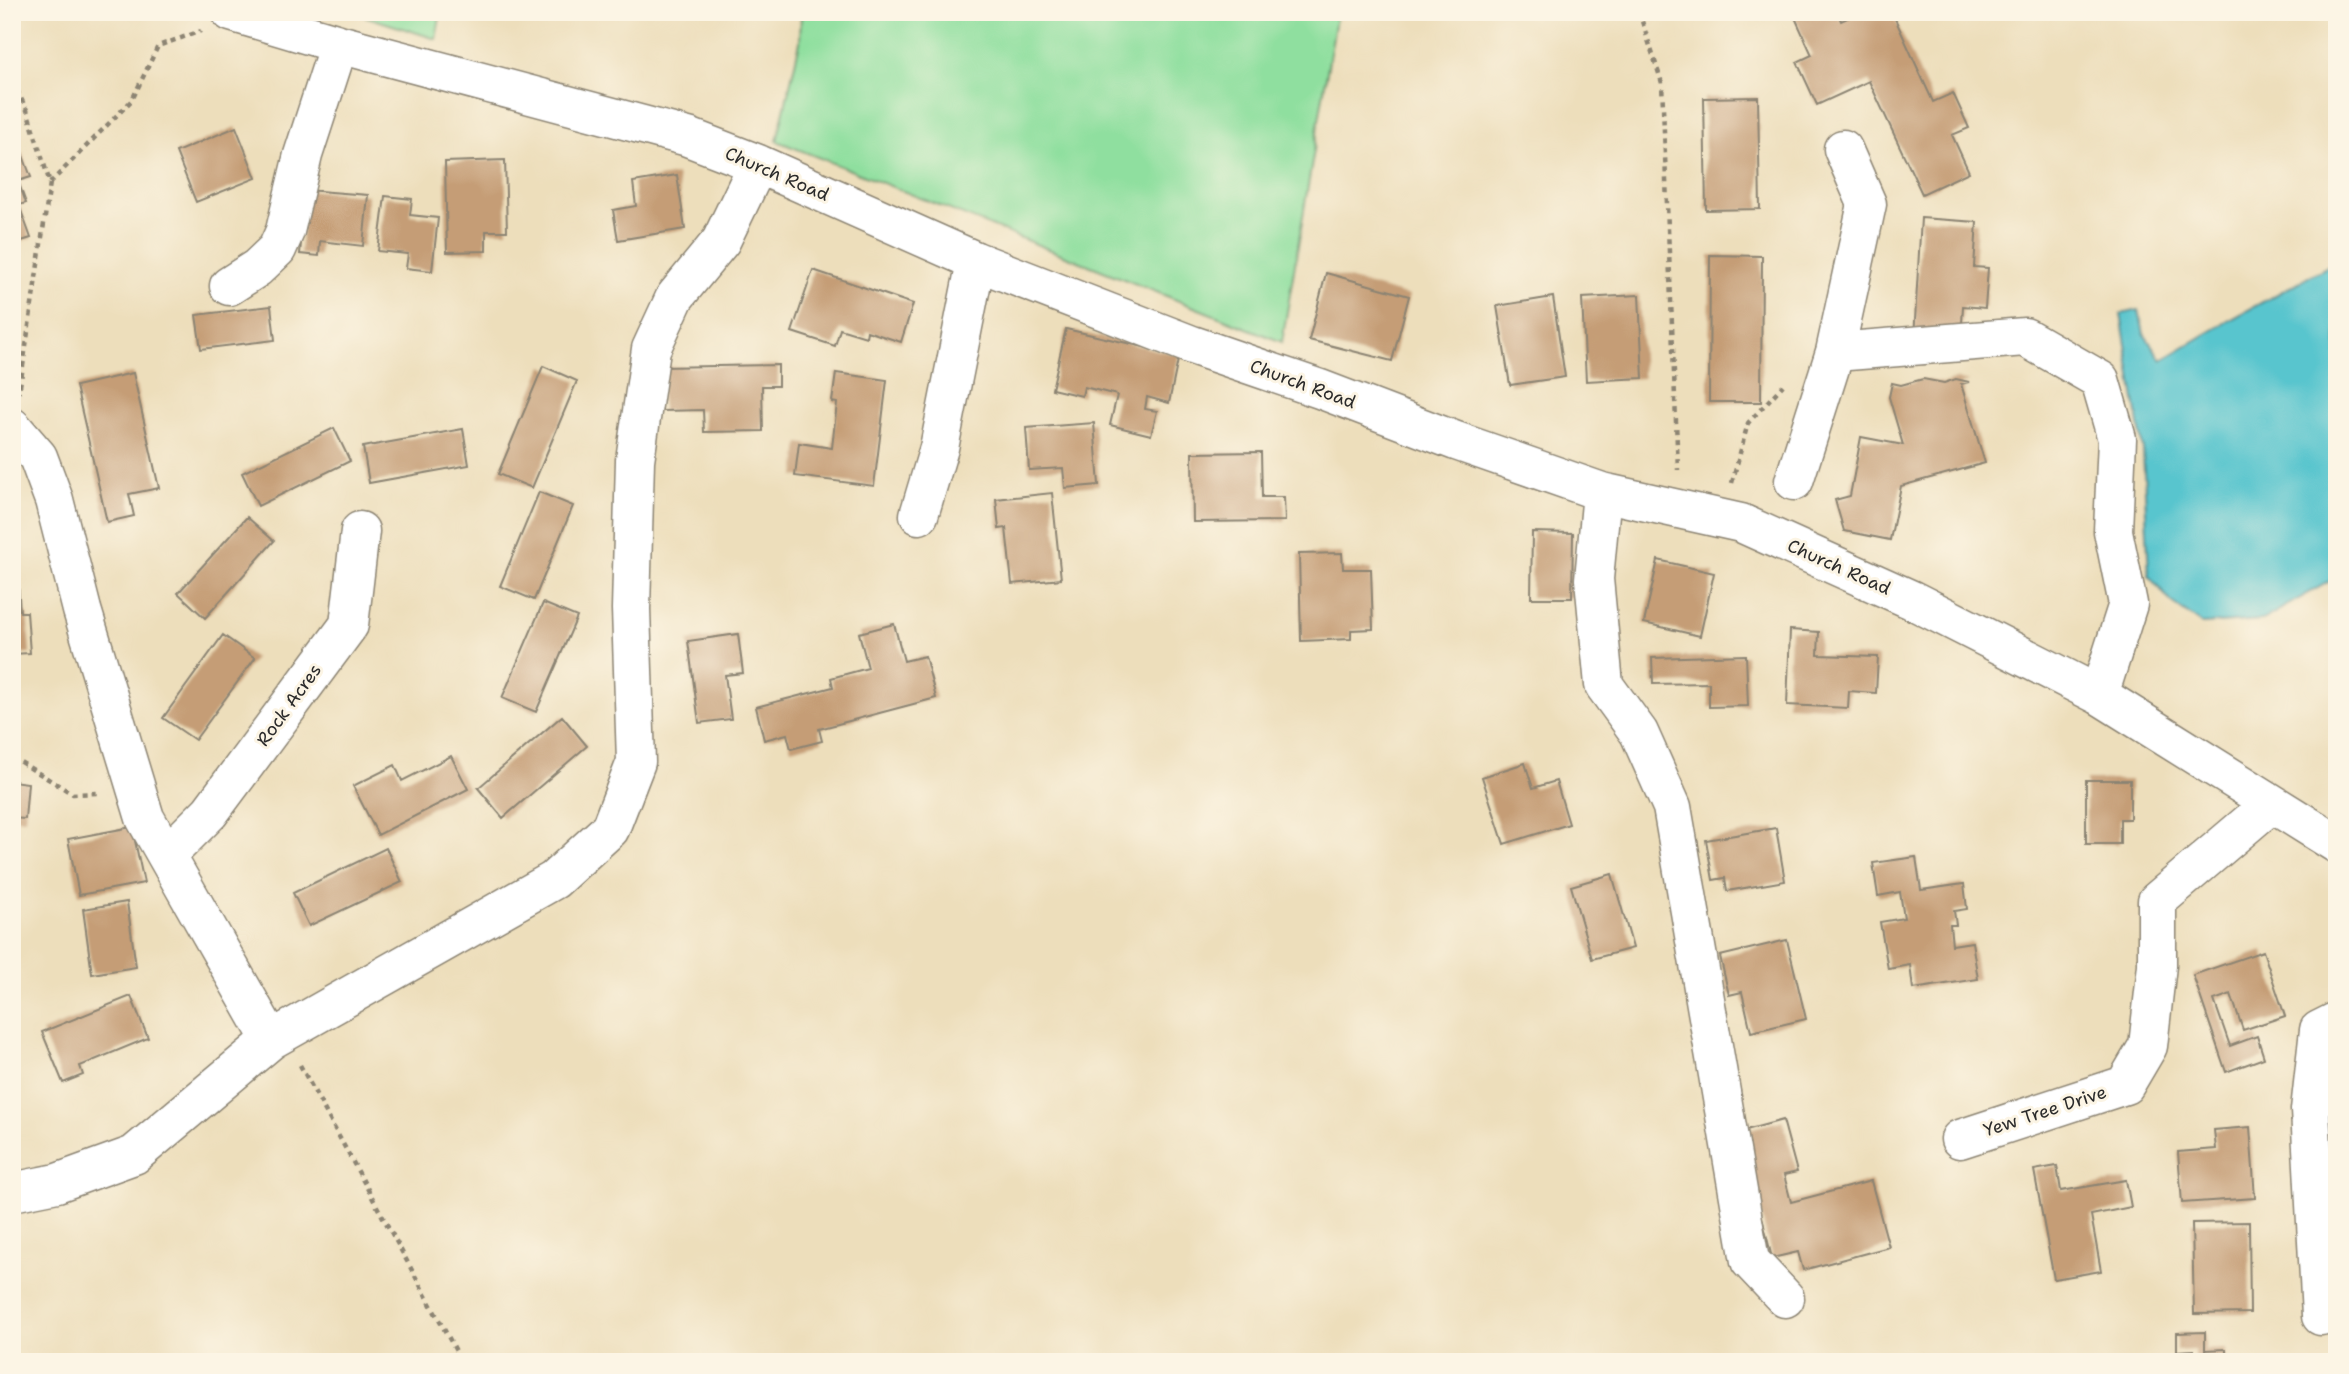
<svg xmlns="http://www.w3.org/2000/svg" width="2349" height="1374" font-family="'Shantell Sans',sans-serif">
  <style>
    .green { fill: #8fdf9f; stroke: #5d8565; stroke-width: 2 }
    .water { fill: #58c5ce; stroke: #42787c; stroke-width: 2 }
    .building { fill: #c59d76 }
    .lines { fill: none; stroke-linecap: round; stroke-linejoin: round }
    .minor-casing { stroke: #8c8473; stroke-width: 41 }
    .path { stroke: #8c8473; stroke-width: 4.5; stroke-dasharray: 5 5; stroke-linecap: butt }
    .minor { stroke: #fff; stroke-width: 38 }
    .labels { text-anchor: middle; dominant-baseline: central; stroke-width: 6; stroke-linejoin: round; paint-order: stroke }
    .street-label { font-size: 18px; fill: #2b2b2b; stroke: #fcf5e5 }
  </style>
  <rect width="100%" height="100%" fill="#fcf5e5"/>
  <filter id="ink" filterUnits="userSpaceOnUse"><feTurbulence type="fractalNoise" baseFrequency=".0143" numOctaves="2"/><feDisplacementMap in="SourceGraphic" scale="14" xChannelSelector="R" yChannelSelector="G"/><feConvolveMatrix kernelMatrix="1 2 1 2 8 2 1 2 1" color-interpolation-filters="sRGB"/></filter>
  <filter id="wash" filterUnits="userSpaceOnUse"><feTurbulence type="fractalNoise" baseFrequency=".00686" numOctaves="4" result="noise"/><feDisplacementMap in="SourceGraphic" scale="28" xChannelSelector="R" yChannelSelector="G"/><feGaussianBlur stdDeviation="1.57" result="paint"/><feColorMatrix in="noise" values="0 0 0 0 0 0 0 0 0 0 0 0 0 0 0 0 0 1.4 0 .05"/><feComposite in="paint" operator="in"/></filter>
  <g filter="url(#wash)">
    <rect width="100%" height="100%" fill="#eddebb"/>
    <path class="green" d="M352 12H441L436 39Z
      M801 12H1337L1282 342 777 141 800 42Z"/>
    <path class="water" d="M2337 261V577L2262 620 2202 624 2171 602 2149 576 2143 450 2121 314 2139 310 2144 334 2162 360 2228 321Z"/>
    <g id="blocks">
      <path class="building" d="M1837 12 1841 21 1861 12H1892L1933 102 1953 93 1969 128 1952 135 1969 172 1922 194 1869 81 1817 105 1797 62 1812 55 1793 13Z
        M1758 97 1760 209 1706 210 1704 98Z
        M236 127 256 178 196 202 176 152Z
        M22 153 31 177 18 181 26 203 19 205 31 238 12 244V156Z
        M505 160 507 231H486V251L447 252 445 162Z
        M677 175 685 229 618 240 613 210 636 206 633 182Z
        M306 190 368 195 363 246 320 241 319 256 300 254Z
        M385 196 412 199 410 215 438 218 432 271 406 268 408 254 378 251Z
        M1921 218 1977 222 1974 267 1988 268 1985 308 1963 306 1961 341 1914 338Z
        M1710 255 1762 256 1761 402H1709Z
        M813 270 913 304 901 342 867 331 866 337 840 329 835 346 792 332Z
        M1326 273 1409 296 1392 361 1309 340Z
        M1639 295 1643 378 1586 381 1582 298Z
        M1553 297 1565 377 1510 385 1497 306Z
        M271 306 275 340 201 349 196 315Z
        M1066 329 1179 355 1169 403 1147 397 1145 409 1157 411 1151 435 1110 425 1117 395 1084 387 1082 396 1052 389Z
        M778 365V386H762L763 431 704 432 703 410 662 411 661 367Z
        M543 366 577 381 532 488 498 474Z
        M133 373 159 488 129 494 134 516 107 522 76 386Z
        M836 373 887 380 874 486 795 476 799 443 832 448 837 403 832 402Z
        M1923 379 1944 383 1956 379 1969 382 1961 384 1985 463 1901 486 1890 540 1844 531 1835 500 1850 496 1861 437 1903 445 1889 397 1892 383 1901 385Z
        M1094 423 1099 485 1065 488 1063 468 1029 470 1026 428Z
        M334 428 350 461 258 506 242 473Z
        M463 429 469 465 369 483 363 447Z
        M1261 452 1262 497H1284L1285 521 1193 522 1192 453Z
        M539 492 573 506 534 600 500 586Z
        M1052 493 1061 579 1012 584 1006 528 999 529 996 499Z
        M247 517 274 541 205 618 178 593Z
        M1532 532 1573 533 1572 598H1531Z
        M1342 553 1343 569H1371L1373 629 1351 630V639L1301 641 1299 554Z
        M1658 560 1714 573 1700 636 1644 623Z
        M12 580H18L20 612H27L30 653 12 654Z
        M543 603 577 617 536 712 502 698Z
        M894 624 904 661 925 656 936 698 819 729 822 741 791 749 787 734 764 740 756 707 833 687 831 678 868 668 859 633Z
        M1790 630 1819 632 1818 655 1878 657 1876 693 1849 691 1848 708 1787 705Z
        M738 634 743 673 725 675 731 719 699 723 688 641Z
        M223 635 255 658 195 740 163 718Z
        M1746 655 1748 706 1709 707V683L1653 684 1652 658Z
        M562 716 587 746 503 818 478 788Z
        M451 756 468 789 378 835 353 786 395 765 402 781Z
        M1525 763 1533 788 1556 781 1569 824 1504 844 1482 777Z
        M2086 780H2130V819H2120V844H2086Z
        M12 781 28 783 25 819 12 818Z
        M132 827 144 883 79 895 68 839Z
        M1776 828 1785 881 1727 891 1725 878 1713 880 1706 840Z
        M386 848 402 882 309 926 293 893Z
        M1916 857 1921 890 1964 884 1967 909 1954 911 1956 925H1950L1952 945 1972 942 1978 979 1913 989 1910 965 1888 969 1880 922 1904 918 1900 892 1878 896 1873 863Z
        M1612 874 1633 948 1592 959 1571 886Z
        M127 902 136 967 92 974 83 909Z
        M1787 940 1806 1019 1751 1032 1742 992 1729 995 1720 956Z
        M2263 951 2285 1016 2243 1030 2231 994 2214 1000 2230 1046 2257 1036 2264 1058 2226 1072 2193 975Z
        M131 996 148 1038 80 1066 83 1075 63 1083 42 1032Z
        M1783 1120 1797 1172 1784 1175 1791 1202 1871 1181 1889 1247 1803 1270 1798 1252 1772 1258 1754 1185 1731 1134Z
        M2250 1127 2255 1198 2182 1203 2178 1152 2216 1149 2214 1130Z
        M2057 1166 2061 1191 2126 1180 2131 1207 2091 1215 2101 1271 2054 1279 2034 1170Z
        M2249 1222 2250 1313 2194 1314 2192 1223Z
        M2205 1332V1350L2226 1349V1362H2194V1350L2177 1351V1333Z"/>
    </g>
  </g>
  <g filter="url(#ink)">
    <use href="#blocks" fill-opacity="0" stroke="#8c8473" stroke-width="2"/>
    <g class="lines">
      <defs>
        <path id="minor" d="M231 12 339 44 688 137 758 164 976 261 1192 345 1320 389 1456 441 1602 492 1741 523 1912 600 2099 695 2337 844
          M229 286 257 268 277 249 285 231 303 155 339 44
          M1835 352 2025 337 2100 380 2117 439 2113 531 2128 604 2099 695
          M12 427 38 457 54 500 82 610 145 818 271 1040
          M1794 481 1835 352 1867 204 1843 149
          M1602 492 1594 579 1604 685 1639 733 1672 807 1750 1261 1785 1298
          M919 515 939 448 976 261
          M167 855 210 812 349 625 360 531
          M1960 1139 2125 1085 2148 1046 2157 965V901L2271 804
          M12 1192 57 1183 134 1155 271 1040 554 880 610 829 636 762 631 609 635 460 651 349 675 297 721 241 758 164
          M2321 1316 2310 1110 2319 1030 2337 1021"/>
      </defs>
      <use href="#minor" class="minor-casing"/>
      <path class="path" d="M1639 12 1662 83 1678 470
        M12 81 27 110 50 183 19 393
        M50 183 132 100 158 46 201 31
        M1732 483 1748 423 1783 385
        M12 757 73 794 98 793
        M300 1065 462 1362"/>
      <use href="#minor" class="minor"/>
    </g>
  </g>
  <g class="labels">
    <g class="street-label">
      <text transform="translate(777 174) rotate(23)">Church Road</text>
      <text transform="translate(1303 384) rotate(20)">Church Road</text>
      <text transform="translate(1839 567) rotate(24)">Church Road</text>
      <text transform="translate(289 705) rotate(-54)">Rock Acres</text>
      <text transform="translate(2045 1111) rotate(-18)">Yew Tree Drive</text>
    </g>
  </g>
  <rect width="2349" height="1374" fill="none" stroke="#fcf5e5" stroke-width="42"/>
</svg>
